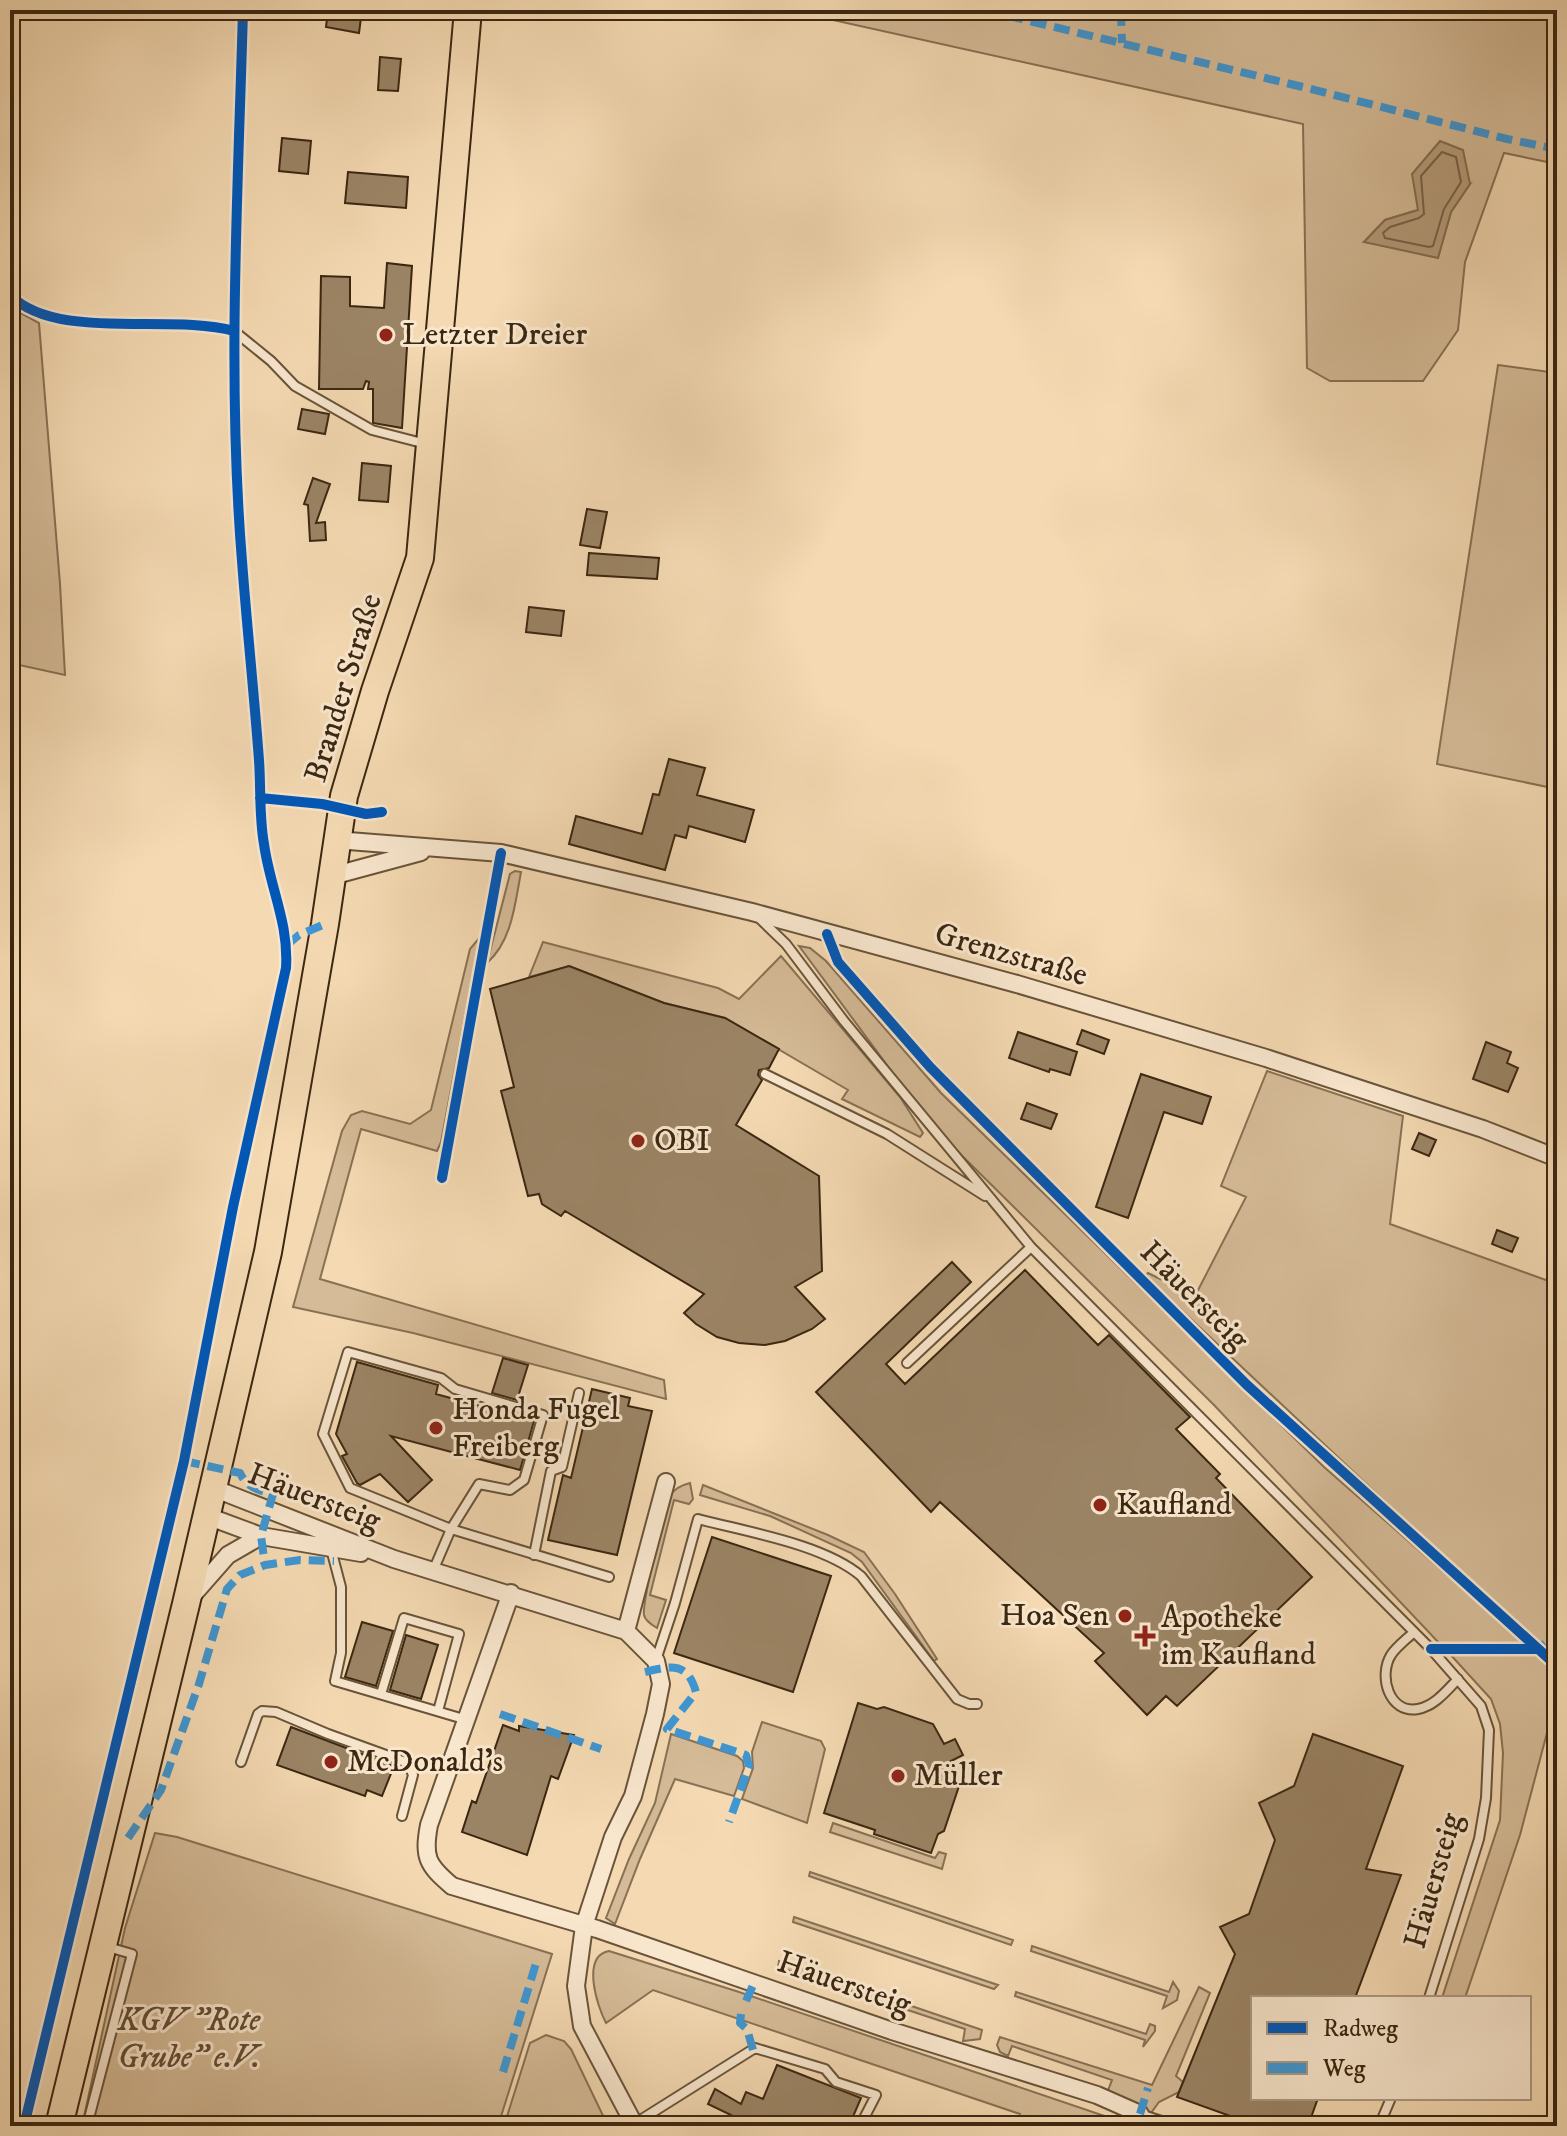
<svg xmlns="http://www.w3.org/2000/svg" width="1567" height="2136" font-family="'IM FELL DW Pica',serif">
  <style>
    .green { fill: #d5bb97; stroke: #887154; stroke-width: 2; fill-rule: evenodd }
    .water { fill: #b59c7b; stroke: #846d51; stroke-width: 2 }
    .lines { fill: none; stroke-linecap: round; stroke-linejoin: round }
    .shore { stroke: #786246; stroke-width: 2 }
    .building { fill: #9b8465; stroke: #3b2711; stroke-width: 2 }
    .service-casing { stroke: #695439; stroke-width: 12 }
    .minor-casing { stroke: #695439; stroke-width: 20 }
    .primary-casing { stroke: #3b2711; stroke-width: 30 }
    .service { stroke: #f8e6cd; stroke-width: 8 }
    .minor { stroke: #f8e6cd; stroke-width: 16 }
    .primary { stroke: #f4d9b2; stroke-width: 26 }
    .quiet { stroke: #3e96d3; stroke-width: 8; stroke-dasharray: 16 8; stroke-linecap: butt }
    .cycleway-casing { stroke: #f8e6cd; stroke-width: 15 }
    .cycleway { stroke: #0057b8; stroke-width: 10 }
    .poi-dot { fill: #8f2418; stroke: #f8e6cd; stroke-width: 3 }
    .labels { text-anchor: middle; dominant-baseline: central; stroke-width: 6; stroke-linejoin: round; paint-order: stroke }
    .poi-label { font-size: 32px; fill: #3b2711; stroke: #f8e6cd; text-anchor: start }
    .street-label { font-size: 32px; fill: #3b2711; stroke: #f8e6cd }
    .park-label { font-size: 32px; font-style: italic; fill: #624c32; stroke: #f8e6cd }
  </style>
  <rect width="100%" height="100%" fill="#f4d9b2"/>
  <filter id="stains"><feTurbulence type="fractalNoise" baseFrequency=".0025" numOctaves="4"/><feColorMatrix values="0 0 0 0 .2 0 0 0 0 .09 0 0 0 0 .02 0 0 0 .5 -.17"/></filter>
  <radialGradient id="worn" r=".72"><stop offset=".6" stop-color="#630" stop-opacity="0"/><stop offset="1" stop-color="#630" stop-opacity=".3"/></radialGradient>
  <path class="green" d="M788 10H1557V164L1504 153 1465 262 1458 330 1423 381H1330L1307 368 1303 124ZM1470 184 1451 212 1438 257 1364 242 1385 220 1418 210Z
    M10 307 39 323 60 584 65 675 10 663Z
    M1498 365 1557 373V789L1437 764Z
    M515 871 521 872C515 904 512 941 487 963L510 874Z
    M480 937 441 1142 437 1151 361 1129 320 1279 664 1380 666 1399 413 1333 293 1307 342 1131 351 1115 362 1111 410 1124 431 1110 470 949Z
    M543 942 718 988 739 999 781 956 900 1097 923 1133 920 1137 842 1099 848 1090 725 1018 664 1003 569 966 529 977Z
    M799 946 810 948 826 961 941 1093 1324 1467 1527 1645 1439 1643 1214 1405 932 1126Z
    M1267 1071 1403 1116 1390 1224 1557 1284V1663L1145 1276 1148 1273 1195 1296 1246 1197 1221 1186Z
    M690 1483 693 1499 689 1504 674 1500 650 1595 666 1600 657 1628C652 1625 645 1621 644 1615 642 1605 664 1507 670 1496 674 1488 682 1485 690 1483Z
    M703 1485 828 1535 864 1552 895 1594 937 1659 934 1661 862 1562 851 1553 770 1516 700 1495Z
    M1448 1652 1534 1653 1557 1675V1695L1520 1835 1465 1998H1442L1500 1820 1503 1753 1500 1724 1491 1699Z
    M762 1722 821 1741 825 1749 807 1823 742 1799 753 1768 752 1752Z
    M671 1734 737 1756 743 1761 744 1768 734 1796 675 1779 640 1859 615 1924 606 1918 629 1859 655 1803Z
    M833 1823 935 1858 939 1852 946 1854 942 1869 830 1832Z
    M155 1833 177 1837 552 1954 498 2126H82L125 1928Z
    M810 1872 1013 1940 1011 1945 809 1876Z
    M794 1917 998 1985 994 1989 793 1922Z
    M1032 1946 1169 1992 1173 1982 1179 1991 1177 2000 1163 2008 1167 1996 1031 1951Z
    M609 1951 736 1991 1134 2126H1017L1020 2114 653 1990 606 2023C597 2006 581 1956 609 1951Z
    M779 1961 982 2030 980 2039 963 2041 965 2029 778 1967Z
    M1199 1987 1210 1993 1176 2076 1183 2082 1179 2092 1159 2102 1151 2113 1111 2097 1107 2093 1112 2080 1012 2046 1008 2056 1000 2052 997 2045 1000 2037 1152 2085Z
    M1016 1992 1146 2034 1150 2024 1155 2026V2031L1143 2047 1145 2040 1015 1996Z
    M546 2035 564 2041 571 2049 608 2126H504L530 2043Z"/>
  <path class="water" d="M1440 141 1463 150 1470 184 1451 212 1438 258 1364 242 1385 220 1418 210 1412 174Z"/>
  <g class="lines">
    <path class="shore" d="M1442 152 1456 157 1461 182 1444 209 1433 246 1429 247 1385 238 1383 233 1390 227 1419 218 1424 214 1421 176Z"/>
  </g>
  <path class="building" d="M328 10H362L359 33 326 27Z
    M380 57 401 59 398 91 378 90Z
    M282 138 311 141 308 174 279 171Z
    M348 172 408 177 406 208 345 203Z
    M387 263 412 266 402 428 373 423V389H368L369 382 366 381 363 389H319L321 276 350 277V306L384 308Z
    M302 409 329 414 325 434 298 429Z
    M362 463 391 466 388 502 359 500Z
    M313 478 330 484 316 523 325 522 326 540 310 541 308 505 304 504Z
    M587 509 607 512 600 548 580 545Z
    M589 553 659 558 657 579 587 575Z
    M529 607 564 611 561 636 526 632Z
    M669 759 705 768 697 795 754 810 745 842 689 826 686 838 675 835 665 870 569 844 576 816 642 834 653 794 659 795Z
    M569 966 664 1003 725 1018 779 1049 769 1068 759 1070 758 1075 762 1080 736 1125 819 1176 822 1271 795 1287 825 1319 812 1329 785 1341 765 1345 739 1343 717 1337 696 1324 684 1313 704 1294 565 1211 561 1216 542 1204 539 1194 528 1196 501 1091 514 1087 490 989Z
    M1082 1030 1109 1040 1104 1054 1077 1044Z
    M1018 1032 1077 1052 1070 1075 1050 1069 1049 1072 1009 1058Z
    M1486 1042 1511 1052 1507 1063 1518 1068 1508 1092 1473 1079Z
    M1141 1074 1211 1097 1202 1124 1164 1112 1128 1218 1096 1207Z
    M1027 1103 1057 1114 1051 1129 1021 1119Z
    M1419 1133 1436 1140 1429 1156 1412 1149Z
    M1497 1230 1518 1238 1512 1252 1492 1244Z
    M952 1262 971 1282 886 1364 905 1384 1025 1270 1098 1345 1109 1335 1190 1417 1176 1429 1220 1474 1216 1478 1312 1577 1177 1706 1166 1696 1147 1715 1095 1661 1104 1653 940 1502 931 1512 816 1392Z
    M503 1358 528 1365 517 1400 492 1393Z
    M357 1362 438 1385 436 1394 534 1421 520 1470 391 1436 432 1480 408 1502 380 1474 360 1485 357 1483 342 1456 347 1454 336 1434Z
    M592 1389 630 1398 628 1406 652 1411 617 1555 548 1540 563 1475 571 1478Z
    M712 1537 831 1576 793 1692 674 1653Z
    M362 1622 393 1631 376 1686 345 1677Z
    M406 1635 438 1645 421 1699 390 1690Z
    M858 1703 877 1709 884 1707 933 1724 944 1744 955 1739 963 1755 951 1761 961 1780 944 1831 938 1834 931 1853 874 1834 875 1830 824 1813Z
    M503 1725 519 1731V1726L574 1735 558 1779 551 1776 527 1855 462 1832 472 1801 476 1803Z
    M291 1727 394 1766 382 1796 367 1790 365 1796 277 1765Z
    M1313 1734 1403 1766 1366 1869 1401 1875 1355 1998H1253V2098H1318L1308 2126H1258L1177 2097 1235 1954 1220 1927 1249 1914 1275 1840 1259 1803 1294 1786Z
    M777 2065 861 2098 849 2126H736L728 2121 731 2115 708 2104 715 2089 741 2104 746 2092 763 2099Z"/>
  <g class="lines">
    <defs>
      <path id="service" d="M234 331 271 361 295 386 372 430 426 444
        M757 916 786 944 844 1021 1031 1247 1431 1649 1481 1706 1489 1730 1486 1798 1479 1839 1429 1998
        M765 1074 887 1134 985 1196
        M907 1363 1031 1247
        M331 1549 341 1587V1653L335 1681 467 1720
        M534 1555 551 1471 562 1467 579 1393
        M433 1571 451 1529 479 1484 510 1490 524 1480 543 1415 455 1389 441 1378 348 1352 323 1434 350 1488 451 1529 609 1577
        M1414 1632C1407 1639 1397 1646 1391 1655 1378 1676 1389 1714 1418 1709 1435 1706 1447 1690 1458 1679
        M656 1660 675 1603 698 1519C747 1532 823 1544 861 1576L957 1699 969 1704H977
        M381 1694 404 1618 459 1634 438 1711
        M241 1762 258 1714 262 1711 276 1712 328 1734 408 1763 413 1775 402 1816
        M1140 2114 1177 2126
        M634 2124 755 2048 825 2069 836 2082 876 2095 860 2126
        M87 2126 132 1954 108 1947
        M1379 2126 1391 2098"/>
      <path id="minor" d="M336 840 501 853 752 912 1017 984 1266 1058 1483 1129 1557 1158
        M332 876 421 852
        M213 1488 394 1559 626 1631 656 1661 661 1684 655 1714 633 1796 613 1837 584 1926 576 1986 582 2026 635 2126
        M207 1516 261 1536 361 1553
        M511 1593 429 1825C423 1857 427 1865 452 1886L597 1929 892 2031 1097 2095 1140 2114
        M192 1596 228 1555 261 1536
        M626 1631 666 1482"/>
      <path id="primary" d="M59 2126 186 1604 268 1252 325 924 344 796 375 691 420 558 468 10"/>
    </defs>
    <use href="#service" class="service-casing"/>
    <use href="#minor" class="minor-casing"/>
    <use href="#primary" class="primary-casing"/>
    <use href="#service" class="service"/>
    <use href="#minor" class="minor"/>
    <use href="#primary" class="primary"/>
    <path class="quiet" d="M984 10 1307 88 1507 139 1557 149
      M1121 10 1122 43
      M287 945 299 935 325 924
      M184 1461 240 1473C247 1488 258 1490 273 1494L261 1536 265 1565
      M1531 1649H1538L1557 1634
      M645 1672C671 1666 687 1661 696 1692L667 1729 746 1755 749 1766 729 1822
      M500 1714 601 1749
      M128 1838 161 1790 199 1684 227 1589 240 1575 265 1565 300 1560 334 1561
      M746 2001 754 1983
      M741 2014 740 2023 747 2029 753 2050
      M503 2072 537 1960
      M1140 2114 1148 2088
      M1153 2126 1155 2118"/>
    <defs>
      <path id="cycleway" d="M10 295C57 342 170 313 234 331
        M260 798 322 804 366 814 382 812
        M827 934 838 962 930 1067 1108 1246 1247 1385 1557 1666
        M442 1178 501 853
        M1431 1649H1538
        M24 2126 184 1461 233 1207 286 968C289 923 270 888 264 844 259 816 261 788 259 760 254 693 247 627 242 561 227 377 238 193 243 10"/>
    </defs>
    <use href="#cycleway" class="cycleway-casing"/>
    <use href="#cycleway" class="cycleway"/>
  </g>
  <g class="poi-dot">
    <circle cx="386" cy="335" r="8"/>
    <circle cx="638" cy="1141" r="8"/>
    <circle cx="436" cy="1428" r="8"/>
    <circle cx="1100" cy="1505" r="8"/>
    <circle cx="1125" cy="1616" r="8"/>
    <path d="M1141 1624h8v8h8v8h-8v8h-8v-8h-8v-8h8z"/>
    <circle cx="331" cy="1762" r="8"/>
    <circle cx="898" cy="1776" r="8"/>
  </g>
  <g class="labels">
    <g class="poi-label">
      <text x="402" y="335">Letzter Dreier</text>
      <text x="654" y="1141">OBI</text>
      <text x="452" y="1410">Honda Fugel<tspan x="452" dy="37">Freiberg</tspan></text>
      <text x="1116" y="1505">Kaufland</text>
      <text x="1109" y="1616" text-anchor="end">Hoa Sen</text>
      <text x="1161" y="1618">Apotheke<tspan x="1161" dy="37">im Kaufland</tspan></text>
      <text x="347" y="1762">McDonald's</text>
      <text x="914" y="1776">Müller</text>
    </g>
    <g class="street-label">
      <text transform="translate(344 688) rotate(-73)">Brander Straße</text>
      <text transform="translate(1011 955) rotate(16)">Grenzstraße</text>
      <text transform="translate(1194 1296) rotate(45)">Häuersteig</text>
      <text transform="translate(314 1498) rotate(21)">Häuersteig</text>
      <text transform="translate(1434 1881) rotate(-74)">Häuersteig</text>
      <text transform="translate(844 1984) rotate(19)">Häuersteig</text>
    </g>
    <g class="park-label">
      <text x="189" y="2021">KGV "Rote<tspan x="189" dy="37">Grube" e.V.</tspan></text>
    </g>
  </g>
  <rect width="1567" height="2136" fill="none" stroke="#f4d9b2" stroke-width="40"/>
  <rect x="12" y="12" width="1543" height="2112" fill="none" stroke="#3b2711" stroke-width="4"/>
  <rect x="20" y="20" width="1527" height="2096" fill="none" stroke="#3b2711" stroke-width="2"/>
  <rect x="1251" y="1996" width="280" height="104" fill="#f8e6cd" stroke="#ac9a82" stroke-width="2"/>
  <rect x="1267" y="2022" width="40" height="12" fill="#0057b8" stroke="#ac9a82" stroke-width="2"/>
  <text x="1323" y="2036" font-size="24" fill="#3b2711">Radweg</text>
  <rect x="1267" y="2062" width="40" height="12" fill="#3e96d3" stroke="#ac9a82" stroke-width="2"/>
  <text x="1323" y="2076" font-size="24" fill="#3b2711">Weg</text>
  <rect width="100%" height="100%" filter="url(#stains)"/>
  <rect width="100%" height="100%" fill="url(#worn)"/>
</svg>
